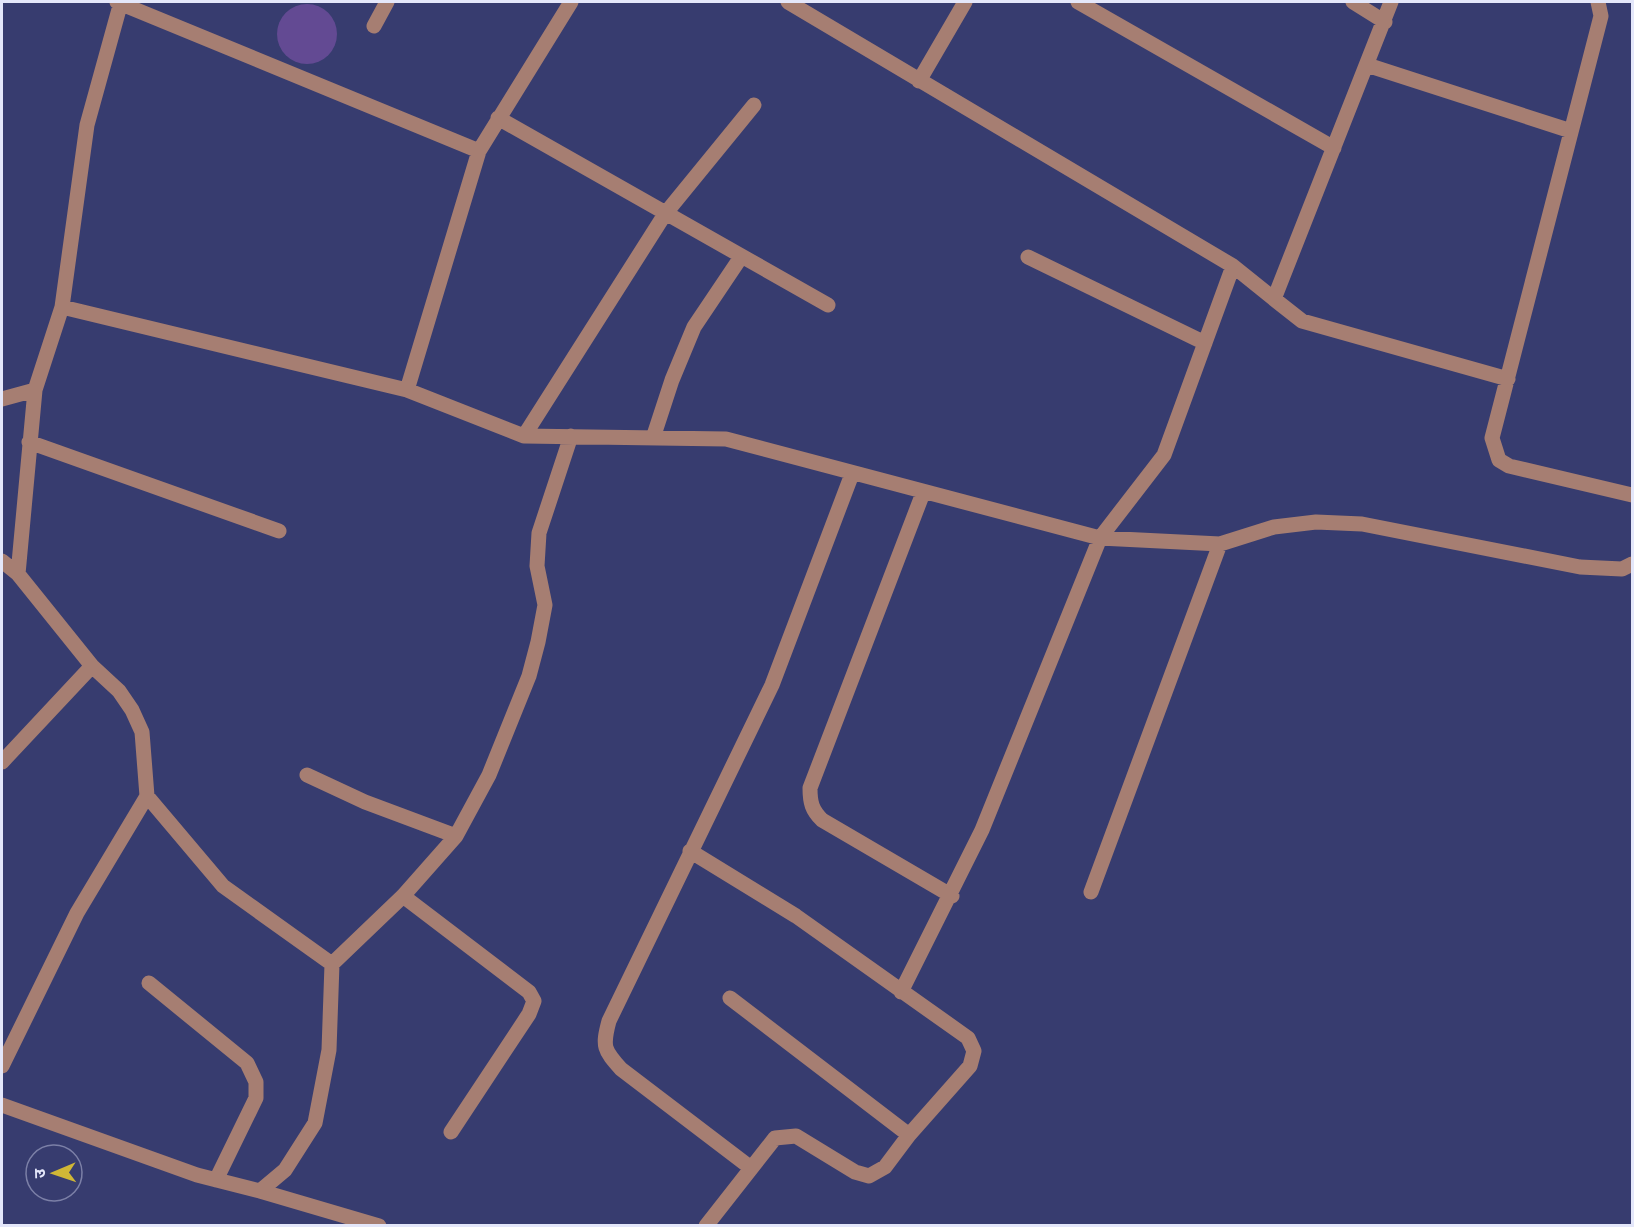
<svg xmlns="http://www.w3.org/2000/svg" width="1634" height="1227" font-family="'Sofia Sans Condensed','Noto Sans Devanagari',sans-serif">
  <style>
    .building { fill: #634a93 }
    .lines { fill: none; stroke-linecap: round; stroke-linejoin: round }
    .minor { stroke: #a67e72; stroke-width: 15 }
  </style>
  <rect width="100%" height="100%" fill="#373c6f"/>
  <path class="building" d="M277 34a30 30 0 1 1 60 0a30 30 0 1 1-60 0Z"/>
  <g class="lines">
    <path class="minor" d="M117 2 479 151
      M571 2 479 151 407 390 524 436 726 439 1100 538 1220 544 1274 527 1316 522 1362 524 1580 567 1622 569 1632 564
      M788 2 1233 266 1164 455 1100 538 982 830 901 992
      M1078 2 1334 148
      M1353 2 1385 22
      M1598 2 1601 16 1492 438 1499 460 1509 466 1632 495
      M374 26 387 2
      M1367 65 1571 131
      M919 81 965 2
      M498 118 828 305
      M1028 257 1205 343
      M1233 266 1274 299 1391 2
      M1274 299 1302 321 1508 379
      M62 307 407 390
      M2 399 35 390
      M524 436 665 214 754 105
      M653 438 672 380 694 327 741 257
      M29 442 279 531
      M923 493 810 788C810 803 812 810 822 820L952 896
      M2 561 18 574 92 666 119 691 132 710 142 732 147 796 223 886 332 964
      M18 574 35 390 62 307 87 125 121 2
      M2 762 92 666
      M307 775 365 802 456 836
      M690 851 796 916 968 1038 974 1051 970 1066 909 1135
      M1091 892 1220 544
      M403 896 529 992 534 1001 529 1014 451 1132
      M149 983 247 1063 256 1082V1098L216 1180
      M2 1066 77 913 147 796
      M2 1105 197 1175 260 1191 285 1170 315 1123 329 1050 332 964 403 896 456 836 489 775 529 676 538 642 545 605 537 566 539 533 571 436
      M751 1168 621 1069C604 1050 602 1047 609 1021L772 685 852 474
      M260 1191 379 1226
      M706 1226 775 1138 796 1136 855 1172 869 1176 885 1167 909 1135 730 998"/>
  </g>
  <rect width="1634" height="1227" fill="none" stroke="#e4e7fa" stroke-width="6"/>
  <g transform="translate(54 1173) rotate(268)"><circle r="28" fill="#373c6f" stroke="#7c80a7" stroke-width="1.5"/>
  <path d="M0-4.5L10 22L0 15L-10 22Z" fill="#d0b736"/>
  <text y="-9" font-size="16" font-weight="bold" text-anchor="middle" fill="#e4e7fa">उ</text>
  </g>
</svg>
